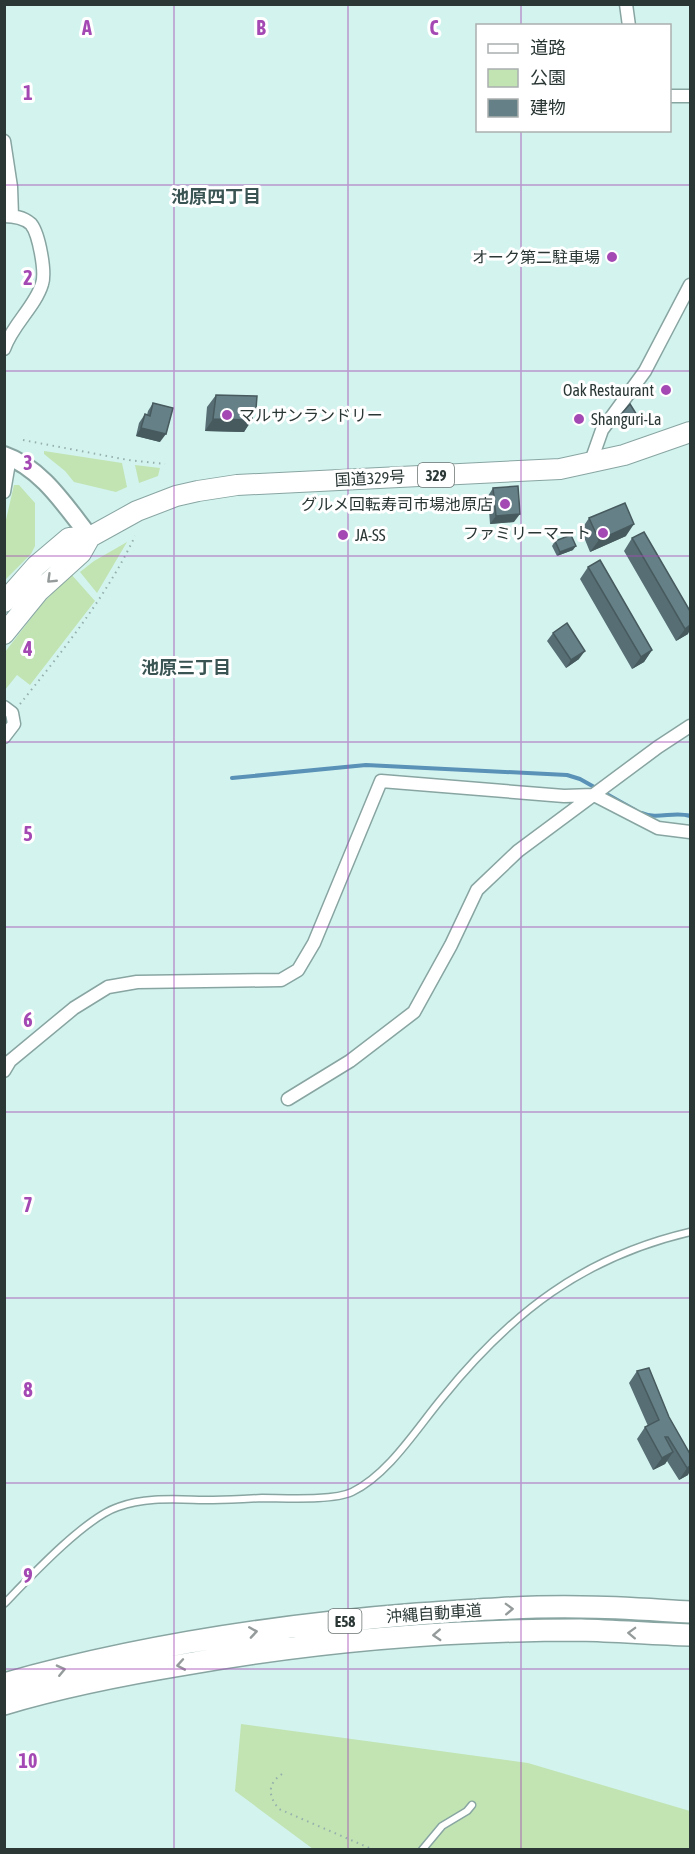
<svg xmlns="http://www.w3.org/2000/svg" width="695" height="1854" font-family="'Asap Condensed','Noto Sans JP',sans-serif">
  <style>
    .green { fill: #c2e4b2 }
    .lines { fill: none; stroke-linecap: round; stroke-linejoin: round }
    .stream { stroke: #5991b7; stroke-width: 4 }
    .service-casing { stroke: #88a5a2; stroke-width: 9 }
    .minor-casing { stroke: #88a5a2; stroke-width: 15 }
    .secondary-casing { stroke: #88a5a2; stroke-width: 20 }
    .trunk-casing { stroke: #88a5a2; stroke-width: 22 }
    .motorway-casing { stroke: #88a5a2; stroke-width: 24 }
    .path { stroke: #96afac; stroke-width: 2; stroke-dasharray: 1.5 4.5; stroke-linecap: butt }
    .service { stroke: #fff; stroke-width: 6 }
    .minor { stroke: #fff; stroke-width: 12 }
    .secondary { stroke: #fff; stroke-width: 16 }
    .trunk { stroke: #fff; stroke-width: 20 }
    .motorway { stroke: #fff; stroke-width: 21 }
    .wall { fill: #576e74 }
    .shaded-wall { fill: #475a5e }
    .building { fill: #658087; stroke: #475a5e; stroke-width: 1.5 }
    .oneway { stroke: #949b9a }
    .grid { fill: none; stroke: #a449b4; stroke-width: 1.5; stroke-opacity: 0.55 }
    .poi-dot { fill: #a449b4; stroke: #fff; stroke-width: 2 }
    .labels { text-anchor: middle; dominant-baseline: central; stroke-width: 6; stroke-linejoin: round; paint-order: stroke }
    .shield { fill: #fff; stroke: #6a7372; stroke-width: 1.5 }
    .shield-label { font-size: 15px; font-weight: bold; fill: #2a3735 }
    .poi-label { font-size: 16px; fill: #2a3735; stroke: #fff; text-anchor: end }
    .street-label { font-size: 16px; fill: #2a3735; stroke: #fff }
    .neighbourhood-label { font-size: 18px; font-weight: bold; fill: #395452; stroke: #fff }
    .grid-label { font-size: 20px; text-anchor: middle; font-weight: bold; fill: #a449b4; stroke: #fff; stroke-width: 6; stroke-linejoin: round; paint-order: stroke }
  </style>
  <rect width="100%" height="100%" fill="#d3f3ef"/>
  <path class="green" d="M44 451 122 463 127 487 116 492 74 482 65 471 44 454Z
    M135 465 160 468 158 476 139 483Z
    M14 485H19L35 503V546L31 554 5 580V524Z
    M127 542 97 593 80 572 94 561Z
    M71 574 95 601 30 685 17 675 5 690V652L42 604Z
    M241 1724 528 1763 690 1811V1849H313L235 1791Z"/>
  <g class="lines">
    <path class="stream" d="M232 778 366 765 567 775 580 779 635 810
      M642 813C657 820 674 811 690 816"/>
    <defs>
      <path id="service" d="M4 1604C30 1577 85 1518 118 1507 148 1496 181 1500 213 1500 229 1500 246 1499 262 1498 285 1498 333 1501 352 1492 389 1474 417 1428 443 1397 511 1313 583 1257 690 1232
        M422 1850 442 1826 467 1811 472 1805"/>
      <path id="minor" d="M626 4 629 26
        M670 96H690
        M4 141 11 187 12 216
        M4 216C14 216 23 217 31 224 39 234 46 272 42 284 35 307 12 325 4 349
        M590 464 602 430 645 371 690 285
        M4 492 10 457
        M4 707 12 713 14 724 4 737
        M4 1071 10 1061 74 1008 108 987 137 982 281 980 298 970 314 943 381 781 564 796 594 795 658 828 690 832
        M288 1099 350 1061 414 1012 451 945 477 890 518 851 658 747 690 726"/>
      <path id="secondary" d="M4 455C42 468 66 507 90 537"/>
      <path id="trunk" d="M4 602 36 566 69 538 90 537 137 511 176 496 198 491 237 485 560 469 624 455 690 432
        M4 634 39 591 81 553 90 537"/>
      <path id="motorway" d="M4 1684C138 1646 279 1625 417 1614 472 1610 527 1606 581 1607 618 1607 654 1610 690 1612
        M4 1704C64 1686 126 1674 187 1664 317 1641 449 1630 581 1630 618 1631 654 1634 690 1635"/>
    </defs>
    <use href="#service" class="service-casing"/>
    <use href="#minor" class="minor-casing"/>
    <use href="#secondary" class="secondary-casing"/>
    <use href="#trunk" class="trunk-casing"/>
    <use href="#motorway" class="motorway-casing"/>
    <path class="path" d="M23 440 128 460 165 464
      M20 704C61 653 107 596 135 536
      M282 1774C267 1784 268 1796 279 1809L374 1850"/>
    <use href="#service" class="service"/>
    <use href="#minor" class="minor"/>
    <use href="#secondary" class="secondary"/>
    <use href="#trunk" class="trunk"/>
    <use href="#motorway" class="motorway"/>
  </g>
  <path class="wall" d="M216 395 256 409 244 432 205 431 207 407Z
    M153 403 160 442 136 436 139 423 145 414 147 415 148 411Z
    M493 488 514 522 490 524 488 496Z
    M589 518 626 536 590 552 581 530Z
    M632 538 688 634 676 641 624 551Z
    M555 541 573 550 557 556 552 546Z
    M588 567 652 650 644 662 632 669 580 579Z
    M553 633 579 659 566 668 547 641Z
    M637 1371 669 1417 690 1454 688 1475 679 1480 667 1461 665 1464 653 1470 637 1439 645 1427 648 1426 629 1383Z"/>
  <path class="shaded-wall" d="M256 409 248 420H252L244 432 205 431 213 419Z
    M616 420H640L637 424H614Z
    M141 428 166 434 160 442 136 436Z
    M520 514 514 522 490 524 496 516Z
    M634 524 626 536 590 552 599 540Z
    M576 546 573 550 557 556 560 552Z
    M690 625V630L688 634 676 641 685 629Z
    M652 650 644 662 632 669 641 657Z
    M585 651 579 659 566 668 571 660Z
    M673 1452 665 1464 653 1470 662 1458Z
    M690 1466V1471L688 1475 679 1480 687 1468Z"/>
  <path class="building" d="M216 395 257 396 256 409H253L252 420 213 419Z
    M153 403 173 408 166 434 141 428 145 414 150 416Z
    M630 404 640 420H616Z
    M518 486 520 514 496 516 493 488Z
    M625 503 634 524 599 540 589 518Z
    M644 532 690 611V625L685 629 632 538Z
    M571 535 576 546 560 552 555 541Z
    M600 560 652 650 641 657 588 567Z
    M567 623 585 651 571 660 553 633Z
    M649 1368 669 1417 690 1454V1466L687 1468 668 1437H665L673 1452 662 1458 645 1427 659 1420 637 1371Z"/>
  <defs><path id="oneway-chevron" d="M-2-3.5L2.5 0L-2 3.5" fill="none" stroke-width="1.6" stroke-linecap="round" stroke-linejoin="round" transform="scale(1.5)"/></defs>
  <g class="oneway">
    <use href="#oneway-chevron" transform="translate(51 579) rotate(136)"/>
    <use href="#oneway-chevron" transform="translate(509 1609) rotate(-2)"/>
    <use href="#oneway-chevron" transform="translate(253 1632) rotate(-9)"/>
    <use href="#oneway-chevron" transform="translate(632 1633) rotate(-178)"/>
    <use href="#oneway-chevron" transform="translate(437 1635) rotate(177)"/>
    <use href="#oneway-chevron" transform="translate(181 1665) rotate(170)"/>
    <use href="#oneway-chevron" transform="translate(61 1670) rotate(-13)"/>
  </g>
  <path class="grid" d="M174 4V1850M348 4V1850M521 4V26M521 130V1850M4 185H690M4 371H690M4 556H690M4 742H690M4 927H690M4 1112H690M4 1298H690M4 1483H690M4 1669H690"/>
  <g class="poi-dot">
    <circle cx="612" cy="257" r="6"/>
    <circle cx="666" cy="390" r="6"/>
    <circle cx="227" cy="415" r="6"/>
    <circle cx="579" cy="419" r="6"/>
    <circle cx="505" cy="504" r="6"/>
    <circle cx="603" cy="533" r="6"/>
    <circle cx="343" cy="535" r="6"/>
  </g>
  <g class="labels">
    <g class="shield">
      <rect x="418" y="463" width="36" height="24" rx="4.5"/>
      <rect x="328.5" y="1609" width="33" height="24" rx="4.5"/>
    </g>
    <g class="shield-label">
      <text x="436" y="475">329</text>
      <text x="345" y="1621">E58</text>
    </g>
    <g class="poi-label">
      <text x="600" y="257">オーク第二駐車場</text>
      <text x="654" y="390">Oak Restaurant</text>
      <text x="239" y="415" text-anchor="start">マルサンランドリー</text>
      <text x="591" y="419" text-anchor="start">Shanguri-La</text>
      <text x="493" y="504">グルメ回転寿司市場池原店</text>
      <text x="591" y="533">ファミリーマート</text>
      <text x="355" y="535" text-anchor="start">JA-SS</text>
    </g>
    <g class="street-label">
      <text transform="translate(370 478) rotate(-3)">国道329号</text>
      <text transform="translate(434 1613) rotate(-4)">沖縄自動車道</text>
    </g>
    <g class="neighbourhood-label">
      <text x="216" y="196">池原四丁目</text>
      <text x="186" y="667">池原三丁目</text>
    </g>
  </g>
  <g class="grid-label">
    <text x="87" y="35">A</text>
    <text x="261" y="35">B</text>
    <text x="434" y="35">C</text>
    <text x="28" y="100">1</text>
    <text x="28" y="285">2</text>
    <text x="28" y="470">3</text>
    <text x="28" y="656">4</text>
    <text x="28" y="841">5</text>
    <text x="28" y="1027">6</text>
    <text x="28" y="1212">7</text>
    <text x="28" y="1397">8</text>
    <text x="28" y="1583">9</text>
    <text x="28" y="1768">10</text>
  </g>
  <rect width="695" height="1854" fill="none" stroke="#2a3735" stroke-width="12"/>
  <rect x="476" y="24" width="195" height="108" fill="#ffffff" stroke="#aaafae" stroke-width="1.5"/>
  <rect x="488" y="44" width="30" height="9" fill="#ffffff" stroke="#aaafae" stroke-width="1.5"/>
  <text x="530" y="54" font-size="18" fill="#2a3735">道路</text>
  <rect x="488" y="69" width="30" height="18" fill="#c2e4b2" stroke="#aaafae" stroke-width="1.5"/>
  <text x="530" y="84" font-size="18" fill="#2a3735">公園</text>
  <rect x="488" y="99" width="30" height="18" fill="#658087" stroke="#aaafae" stroke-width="1.5"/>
  <text x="530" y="114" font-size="18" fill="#2a3735">建物</text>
</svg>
